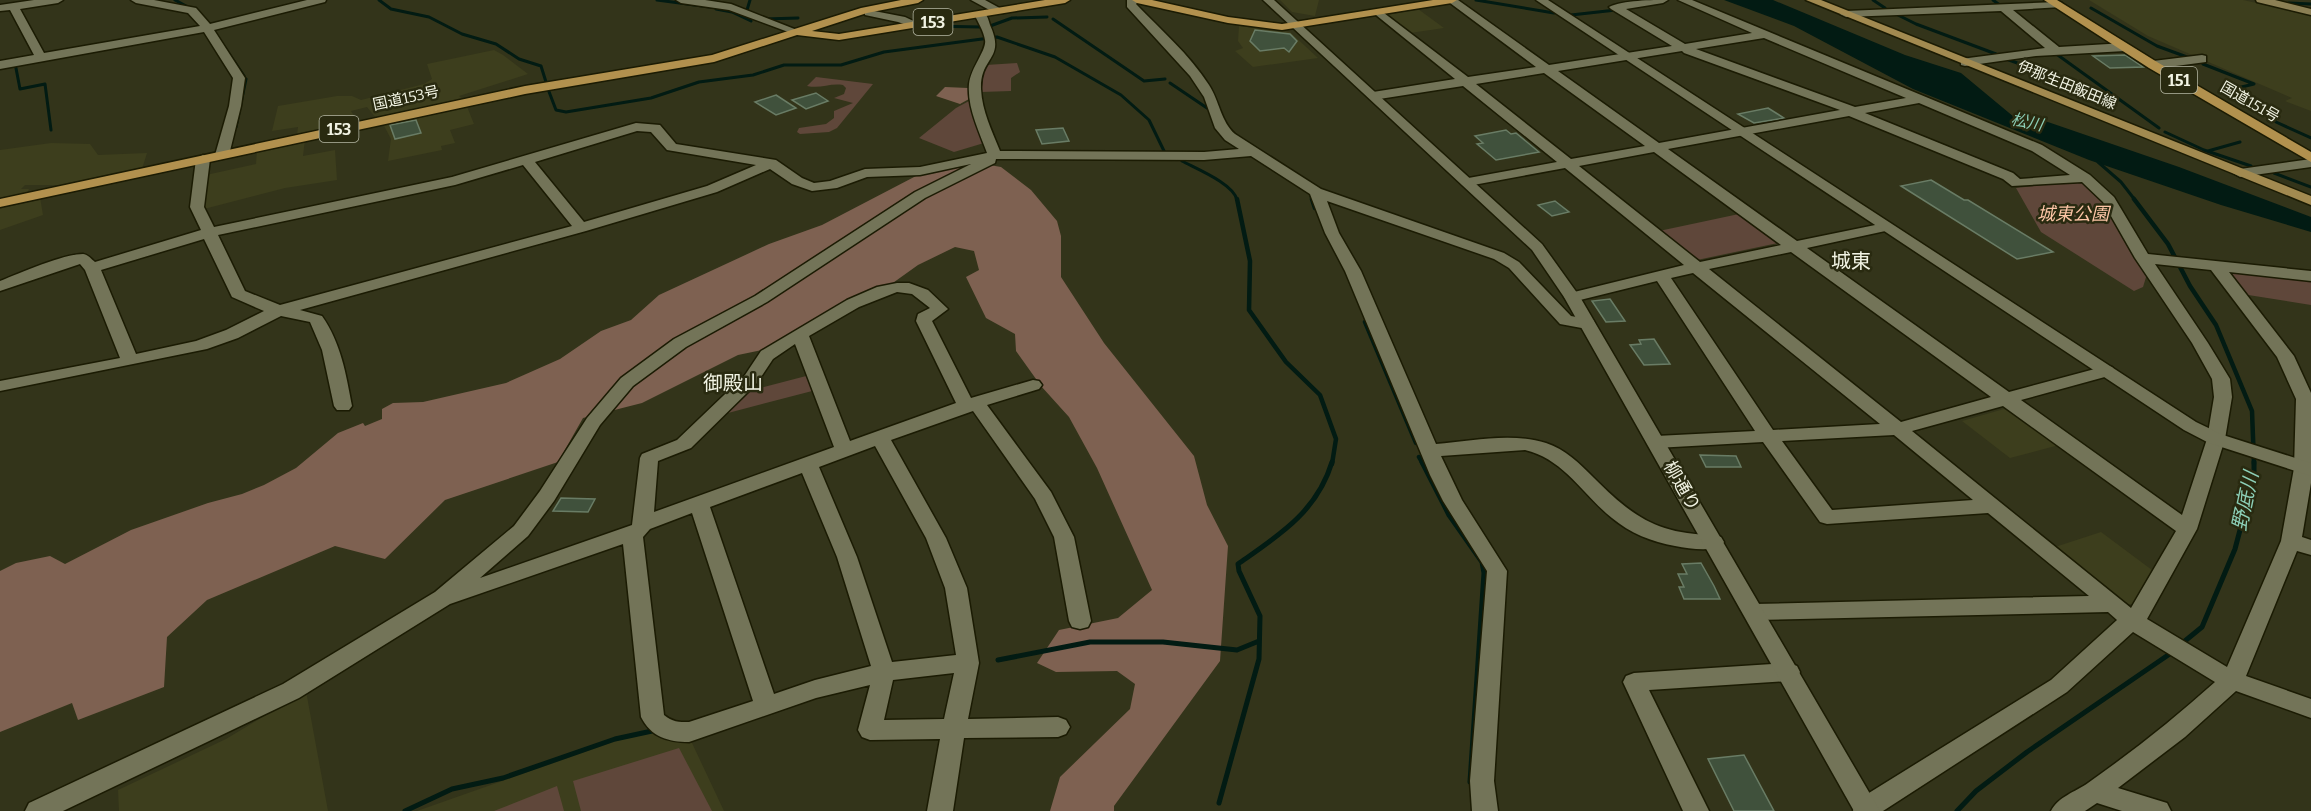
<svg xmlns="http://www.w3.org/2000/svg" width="2311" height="811" font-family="Bitter,'Noto Sans JP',serif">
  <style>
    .built { fill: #3d3e1d }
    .green { fill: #5f473a }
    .forest { fill: #7e6151 }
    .water { fill: #021b13 }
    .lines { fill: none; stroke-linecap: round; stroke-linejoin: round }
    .stream-far2 { stroke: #021b13; stroke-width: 3 }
    .stream-far1 { stroke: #021b13; stroke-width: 4.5 }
    .stream { stroke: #021b13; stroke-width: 5 }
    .building { fill: #40513c; stroke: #697c65; stroke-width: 1.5 }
    .minor-casing { stroke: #1b1b03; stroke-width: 3 }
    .tertiary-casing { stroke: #1b1b03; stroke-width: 3 }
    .secondary-casing { stroke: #1b1b03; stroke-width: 3 }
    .primary-casing { stroke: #1b1b03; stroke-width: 3 }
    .trunk-casing { stroke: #1b1b03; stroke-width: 3 }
    .minor { fill: #737458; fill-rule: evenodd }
    .tertiary { fill: #737458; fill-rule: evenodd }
    .secondary { fill: #8b7f54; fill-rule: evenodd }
    .primary { fill: #a28a50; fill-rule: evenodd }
    .trunk { fill: #b2914e; fill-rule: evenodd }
    .labels { text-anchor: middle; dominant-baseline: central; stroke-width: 5; stroke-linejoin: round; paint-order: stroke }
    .far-street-label { font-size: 15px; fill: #f1f3e3; stroke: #292a10 }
    .shield { fill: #292a10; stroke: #b5b7a4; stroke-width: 1.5 }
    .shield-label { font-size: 16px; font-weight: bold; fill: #f1f3e3 }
    .far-water-label { font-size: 16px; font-style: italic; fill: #8ccfb7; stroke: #292a10 }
    .park-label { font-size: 18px; font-style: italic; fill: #fcc5a6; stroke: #292a10 }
    .street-label { font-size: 18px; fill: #f1f3e3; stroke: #292a10 }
    .neighbourhood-label { font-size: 20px; fill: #f1f3e3; stroke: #292a10 }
    .water-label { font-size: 20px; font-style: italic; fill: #8ccfb7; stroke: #292a10 }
  </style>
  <rect width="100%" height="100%" fill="#33341a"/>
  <path class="built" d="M1280 0H1319L1315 16 1292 12Z
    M2089 0H2243L2311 15V111L2285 101 2292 98 2148 36Z
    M1418 9 1444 28 1410 33 1387 15Z
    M1239 26 1290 32 1318 58 1253 67 1235 51 1243 48 1238 41Z
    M494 50 503 55 528 74 459 96 463 99 376 118 367 107 351 111 358 122 297 135 298 127 272 131 278 106 337 96H352L361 100 424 84 432 79 427 64Z
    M466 104 474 124 450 130 455 143 441 146 442 150 388 161 391 139 382 122Z
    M305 139 303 156 335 150 337 180 285 188 204 209 206 175 256 164 257 150Z
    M51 143 90 144 98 155 147 153 142 169 65 185H25L21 189H29L27 194 0 200V150Z
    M40 197 43 215 0 230V206Z
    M2004 409 2012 412 2059 445 2010 458 1962 421Z
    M2101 532 2152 570 2133 604H2127L2055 547Z
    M306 691 328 811H119L118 790 226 739Z
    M653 728 662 738 692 743 724 811H417Z"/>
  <path class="green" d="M1017 63 1020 72 1011 78V91L981 92V70L986 65Z
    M816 77 873 84 837 128 829 132 800 134 797 132 799 128 826 124 834 118V111L853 103 834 98 844 94 846 88 843 85C829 83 821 89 807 86Z
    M969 101 984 143 954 152 919 138 956 108Z
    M2080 181C2107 190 2133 249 2147 274L2143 287 2134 291 2041 232 2016 188Z
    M1739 214 1778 243 1697 260 1659 231Z
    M2225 271 2311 279V305L2242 294Z
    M810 375 816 390 728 413 752 390Z
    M679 748 712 811H581L573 781Z
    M557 786 564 811H494Z"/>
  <path class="forest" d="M945 87 968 88 969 99 960 104 936 96Z
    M972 162 1001 167 1031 190 1057 221 1061 236V277L1104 343 1194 456 1207 505 1228 546 1220 661 1114 806V811H1050L1060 777 1130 709 1135 684 1117 671 1056 672 1037 663 1059 630 1118 618 1152 590 1097 468 1069 417 1041 386 1016 351 1015 334 986 318 966 277 979 270 974 251 955 247 918 265 890 285 793 332 762 350 738 355 642 403 583 418 558 462 445 500 385 559 335 546 207 600 167 637 164 687 78 720 72 703 0 732V571L16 563 50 556 65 564 131 530 208 503 242 494 264 485 296 468 338 433 363 423 365 426 382 419V409L393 403 423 402 506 383 560 359 601 331 631 320 659 295 769 244 822 225 916 176Z"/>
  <path class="water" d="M1724 0H1773L1905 55 1961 73 2014 117 2045 121 2179 167 2311 217V232L2221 205 2089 160 1913 89 1794 26Z"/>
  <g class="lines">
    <path class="stream-far2" d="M175 0 186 6
      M379 0 391 9 429 17 462 34 496 44 519 59 541 66 546 82
      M657 0 710 7
      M1476 0 1554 13
      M1873 0 1885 8
      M1993 0 2001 6
      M2289 3 2311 4
      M2091 8 2157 46 2187 57
      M716 9 732 12 751 21
      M747 10 750 0
      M1896 14 1916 24 1996 54
      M1571 15 1616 10
      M765 19 798 18
      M1053 19 1144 81 1165 79
      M926 26 982 27
      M990 26 1012 18 1047 17
      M217 36 244 76
      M2055 53 2159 128
      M2009 60 2100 93
      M15 63 20 89 45 84 51 130
      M2203 64 2254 84 2229 90 2264 109 2276 122 2311 138
      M1170 83 1207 108
      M548 89 556 110 566 112 651 98 699 82 753 75 784 65H841L884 52 997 37 1055 57 1121 95 1149 120 1165 153
      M236 127 246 79
      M2165 132 2204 150 2251 166
      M2208 151 2240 142
      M1182 161C1197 169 1234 184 1237 200
      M2098 162 2121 182 2135 200
      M2274 173 2311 187
      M1311 196 1312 200"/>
    <path class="stream-far1" d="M1237 199 1250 261 1249 310 1286 362 1320 395 1336 439 1332 464
      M1312 199 1315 208
      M2134 199 2168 244 2190 286 2216 325 2252 411 2254 464
      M1365 322 1416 443
      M1419 457 1423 464"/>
    <path class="stream" d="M1422 462 1449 515 1482 562 1484 573 1470 782
      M2180 645 2202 627 2235 549 2254 477V462
      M998 660 1090 642H1163L1237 650 1259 641
      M1219 803 1259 659 1260 616 1239 571 1238 564C1278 536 1317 512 1332 462
      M405 811 452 789 503 778 615 739 652 731
      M1957 811 1976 791 2027 752 2174 651"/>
  </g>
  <path class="building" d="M1255 30 1290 34 1297 41 1289 52 1284 48 1260 51 1250 41Z
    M2125 55 2143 67 2110 68 2093 56Z
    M816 93 828 101 806 109 792 100Z
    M776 95 796 108 776 115 755 102Z
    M1768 108 1784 118 1754 123 1738 114Z
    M416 120 421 133 395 139 390 125Z
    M1063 128 1069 141 1042 144 1036 130Z
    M1506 130 1511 134 1516 133 1539 152 1496 160 1477 144 1483 143 1475 136Z
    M1931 180 1964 200H1968L2053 252 2017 259 1901 186Z
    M1555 201 1569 212 1552 216 1538 205Z
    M1610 299 1625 321 1606 322 1592 301Z
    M1654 339 1670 364 1644 365 1630 345 1641 344 1639 340Z
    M1700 455 1736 456 1741 467H1706Z
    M561 498 595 499 588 512 553 511Z
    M1701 563 1714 586 1720 599H1684L1679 587H1684L1678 574H1687L1682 564Z
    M1744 755 1774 811H1734L1708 759Z"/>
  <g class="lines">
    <defs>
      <path id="minor" d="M34 0H63L58 3 20 9 44 53 200 26 188 13 136 3 131 0H154L196 8 210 24 307 0H326L325 2 214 30 245 78 241 106 229 155 222 159 215 155 229 106 233 78 204 32 0 69V61L34 55 10 10 0 11V5Z
        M676 0H705L731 4 797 30 791 33 729 10 681 3Z
        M971 0H985L1005 11 1003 13H995Z
        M1127 0H1139L1136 4C1161 30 1189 54 1209 85 1219 100 1221 122 1235 134L1321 189 1504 253 1519 262 1571 316 1593 320 1595 324 1587 329 1560 324 1509 268 1494 259 1327 201 1339 233 1361 271 1436 444C1471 441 1512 432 1546 443 1565 449 1580 464 1594 478 1633 517 1657 534 1714 535L1721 537 1724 542 1721 547C1707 551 1690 549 1675 546 1652 542 1630 533 1612 518 1583 495 1564 459 1525 450L1441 456 1462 500 1507 571 1494 781 1498 811H1472L1470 781 1487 571 1443 501 1430 475 1345 271 1325 233 1310 194 1251 156 1204 160 996 159 995 163 925 198 767 302 686 347 633 386 600 425 554 501 528 536 480 578 632 525 640 458 642 454 677 440 745 375 761 351 847 300 877 287 897 283H909L928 290 948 309 932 321 971 398 1033 380 1039 381 1042 385 1039 389 987 405 1051 492 1074 537 1091 621 1088 627 1080 629 1072 627 1069 621 1054 537 1035 499 973 411 891 440 946 538 967 588 979 663 968 719 1058 717 1066 720 1070 727 1066 734 1058 737 964 738 953 811H927L940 739 870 740 862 737 858 730 870 685 816 698 689 742C668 742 651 737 641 717L623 544 450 604 299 698 63 811H25L29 803 283 684 435 592 514 526 540 491 587 418 621 378 674 339 755 296 915 192 971 164 920 175 867 177 837 188 812 191 792 184 770 169 717 192 586 231 300 310 322 316C341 343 346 374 352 406L349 410H337L334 406 322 350 310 322 281 316 238 338 207 349 0 391V381L120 358 85 270 80 264 0 291V281C20 273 63 254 83 254 89 255 91 259 95 262L201 230 190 207 196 159 203 155 210 159 204 207 214 227 452 177 636 123 660 125 676 144 776 160 802 178 814 183 830 181 865 169 920 167 987 153C979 131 967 107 969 84 971 67 987 50 985 40 984 32 978 22 974 14L980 11C987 13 988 18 990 25 1006 60 980 56 981 89 982 111 992 131 1000 151L1204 152 1239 149 1225 140 1215 128 1204 97 1190 76 1127 7ZM637 131 651 132 667 150 756 165 707 186 584 222 535 162ZM523 165 572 226 280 305 245 291 218 235 455 185ZM204 239 232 297 264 311 226 330 196 341 136 354 101 270ZM897 292 912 294 930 308 918 314 916 321 956 403 850 441 809 336 859 307ZM795 344 834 447 654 512 658 461 691 448 757 383 773 359ZM875 446 926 538 945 588 956 655 892 662 857 557 819 467ZM802 473 837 557 871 666 815 680 774 694 710 507ZM692 513 753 701 689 722C679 722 672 722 664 715L643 537 650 529ZM954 673 944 719 884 720 893 680Z
        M1446 0H1458L1549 65 1672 46 1611 9 1609 7C1623 0 1652 0 1668 0L1663 3 1626 9 1685 44 1752 33 1678 0H1692L2042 145 2090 175 2114 197 2148 254 2311 271V281L2229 272 2294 356 2311 393V483L2302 537 2311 540V555L2297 551 2246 676 2311 699V718L2236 691 2185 737 2118 788 2167 803 2171 811H2122L2097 803 2085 811H2051C2058 797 2075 792 2088 783 2132 752 2175 718 2215 682L2133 632 2067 692 1883 811H1853L1856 801 2051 680 2117 620 2108 612 1754 620 1746 618 1743 612 1746 606 1754 604 2089 596 1988 513 1827 524 1820 522 1763 442 1656 448 1649 446 1647 442 1649 438 1656 436 1755 431 1657 281 1572 302 1564 297 1566 294 1684 265 1565 168 1468 186 1463 185 1461 182 1463 179 1557 162 1463 86 1373 100 1367 96 1373 92 1455 79 1376 15V11L1380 10 1468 77 1536 67ZM1764 38 1906 98 1855 107 1696 49ZM1682 51 1684 53 1840 110 1659 143 1558 71ZM1544 73 1645 146 1571 159 1476 84ZM1919 103 2032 151 2070 175 2020 179 2013 173 1865 113ZM1849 116 2003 179 2012 186 2082 182 2103 202 2135 258 2192 343 2212 379 2214 397 2207 439 2182 515 2021 400 2112 375 2115 371 2112 367 2106 366 2009 392 1807 248 1890 230 1892 227 1890 224 1885 223 1797 241 1668 149ZM1654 152 1781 245 1700 262 1579 166ZM1791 252 1991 397 1901 422 1709 269ZM2155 264 2211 270 2277 357 2296 399 2294 468 2281 541 2227 667 2147 619 2197 529 2225 439 2232 397 2230 379 2208 343ZM1693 273 1880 424 1773 430 1671 278ZM2003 406 2176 531 2131 608 1912 431ZM1894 435 1973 500 1832 510 1782 441Z
        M2058 2 2062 3V7L2013 10 2059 47 2125 43 2131 47 2125 51 2036 56 1965 66 1961 65V59L2045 48 2001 11 1846 17 1840 14 1846 11Z
        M869 10 905 17 922 25 916 28 898 22 865 15V11Z
        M2202 55 2206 56V62L2153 69 2147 65 2153 61Z
        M2311 159V167L2240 177 2233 173 2240 169Z
        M1789 663 1797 666 1800 672 1797 678 1789 681 1649 690 1709 811H1683L1623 682 1626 676 1634 673Z"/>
      <path id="tertiary" d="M1263 0H1274L1542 244 1580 297 1880 811H1854L1564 297 1532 250Z
        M1536 0H1548L2196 422 2223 435 2311 463V476L2209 443 2184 430Z"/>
      <path id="secondary" d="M2256 0H2275L2311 9V15L2257 2Z"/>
      <path id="primary" d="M1806 0H1821L2311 196V205Z"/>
      <path id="trunk" d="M901 0H923L918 3 867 13 812 31 839 34 1045 0H1070L1065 3 839 40 797 35 714 62 525 94 0 207V199L525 86 712 55 861 8Z
        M1132 0H1152L1228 17 1282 24 1433 0H1457L1452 3 1282 30 1228 23 1137 3Z
        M2044 0H2057L2157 62 2311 152V162L2149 68Z"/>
    </defs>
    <use href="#minor" class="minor-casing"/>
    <use href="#tertiary" class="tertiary-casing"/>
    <use href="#secondary" class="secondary-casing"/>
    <use href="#primary" class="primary-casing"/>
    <use href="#trunk" class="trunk-casing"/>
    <use href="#minor" class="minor"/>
    <use href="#tertiary" class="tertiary"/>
    <use href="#secondary" class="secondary"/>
    <use href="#primary" class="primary"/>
    <use href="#trunk" class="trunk"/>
  </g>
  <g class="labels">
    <g class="far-street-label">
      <text transform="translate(2067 85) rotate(22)">伊那生田飯田線</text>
      <text transform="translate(406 98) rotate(-12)">国道153号</text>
      <text transform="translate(2250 102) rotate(30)">国道151号</text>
    </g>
    <g class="shield">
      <rect x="913.5" y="9" width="39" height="26" rx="4.5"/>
      <rect x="2161" y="67" width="36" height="26" rx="4.5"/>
      <rect x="319.5" y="116" width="39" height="26" rx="4.5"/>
    </g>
    <g class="shield-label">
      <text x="933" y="22">153</text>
      <text x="2179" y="80">151</text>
      <text x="339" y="129">153</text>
    </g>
    <g class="far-water-label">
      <text transform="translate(2027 122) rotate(11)">松川</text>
    </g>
    <g class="park-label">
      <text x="2073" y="214">城東公園</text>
    </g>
    <g class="street-label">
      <text transform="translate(1682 486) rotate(60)">柳通り</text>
    </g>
    <g class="neighbourhood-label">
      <text x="1851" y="261">城東</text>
      <text x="733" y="383">御殿山</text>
    </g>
    <g class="water-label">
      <text transform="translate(2245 501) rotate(-78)">野底川</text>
    </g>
  </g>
</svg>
